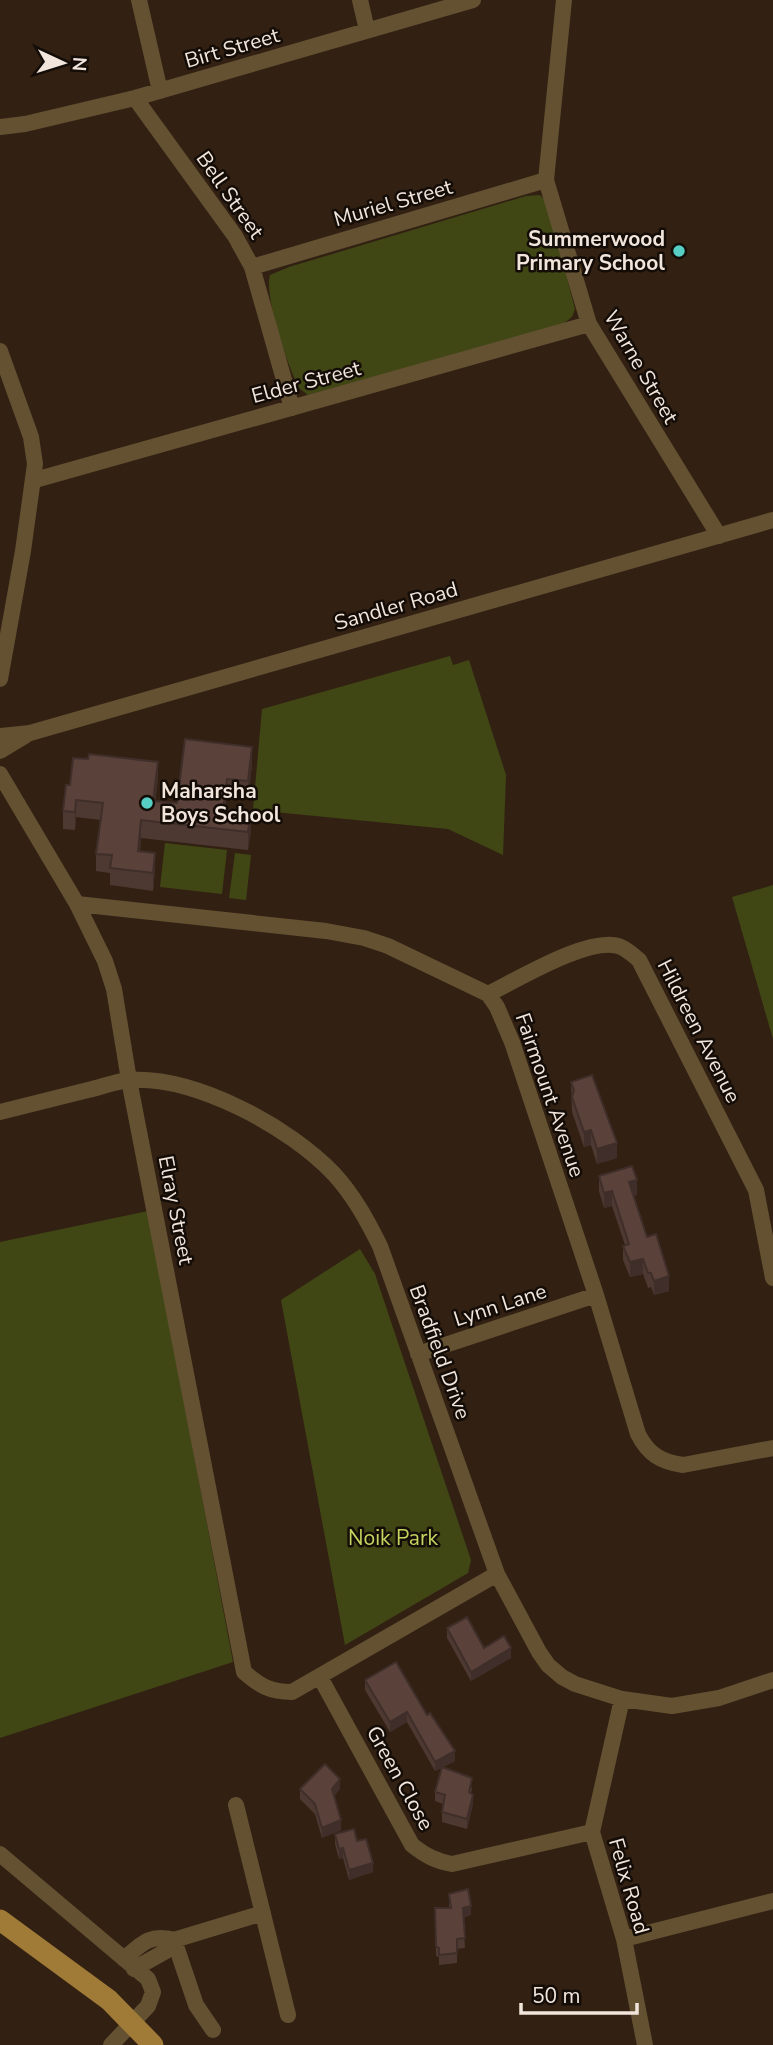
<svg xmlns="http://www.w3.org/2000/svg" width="773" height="2045" font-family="'Nunito Sans',sans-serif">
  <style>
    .green { fill: #404714 }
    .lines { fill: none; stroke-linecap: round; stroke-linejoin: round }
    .street { stroke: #635132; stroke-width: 16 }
    .primary { stroke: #a07b37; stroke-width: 21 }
    .wall { fill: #4d3932 }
    .shaded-wall { fill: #3f2e29 }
    .building { fill: #5a423a; stroke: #3f2e29; stroke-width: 2 }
    .poi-dot { fill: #56cec3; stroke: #140c07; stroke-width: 2.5 }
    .labels { text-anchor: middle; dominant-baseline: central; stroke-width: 5; stroke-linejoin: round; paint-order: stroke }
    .street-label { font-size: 21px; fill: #f1e5dc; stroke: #140c07 }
    .poi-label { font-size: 21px; font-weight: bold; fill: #f1e5dc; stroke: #140c07; text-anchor: end }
    .park-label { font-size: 21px; fill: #c4d45e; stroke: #140c07 }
  </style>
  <rect width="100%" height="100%" fill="#322113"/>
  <path class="green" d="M540 195 548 204 575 309 572 317 563 324 308 395 299 388C288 366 264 298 270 275L289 267 526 196Z
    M450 656 453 665 469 660 506 775 503 855 448 829 253 810 262 709Z
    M165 843 227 850 222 894 160 887Z
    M235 853 251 855 246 900 229 898Z
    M773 885V1039L732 897Z
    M148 1211 233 1662 0 1738V1242Z
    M360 1249 375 1274 471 1560 468 1573 345 1645 281 1300Z"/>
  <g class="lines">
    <path class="street" d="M139 0 160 91
      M360 0 367 30
      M564 0 546 180 589 324 719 536
      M135 98 235 236 252 267 292 408
      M0 127 25 124 135 98 473 0
      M252 267 546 180
      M0 351 31 437 35 464 23 551 0 679
      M35 480 589 324
      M0 736 30 733 773 520
      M0 751 25 736
      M0 774 77 904 105 961 114 989 129 1080 244 1672C260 1686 270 1692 292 1692L497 1574
      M77 904 326 931 364 938 388 946 488 994 497 1007 512 1042 596 1295 638 1434C648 1454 661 1462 683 1465L773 1448
      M488 994C517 980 592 934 621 947 628 950 634 956 639 960L756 1190 773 1278
      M0 1112C29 1105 59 1097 88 1090 102 1087 116 1081 130 1080 195 1076 290 1127 334 1174 354 1196 367 1220 380 1246L497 1574 539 1652 548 1665 562 1677 575 1684 622 1699 672 1706 719 1698 773 1680
      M418 1354 596 1295
      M320 1677 412 1845C426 1856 436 1861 452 1864L592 1832
      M622 1699 592 1832 624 1939 645 2045
      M236 1805 288 2015
      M0 1854 148 1979 153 1992 148 2006 111 2045
      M624 1939 773 1901
      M174 1940 196 2005 213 2030
      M124 1959C141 1944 150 1933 174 1940L263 1913
      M134 1969 166 1951 174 1940"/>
    <path class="primary" d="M0 1920 109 2000 153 2045"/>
  </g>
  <path class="wall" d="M252 765 248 799 227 796 225 809 251 830 248 850 141 838 140 851 155 870 153 891 110 885V873L96 871V854L101 820 76 817 75 830 63 829V811L66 785 158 779 155 801 177 803Z
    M571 1082 617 1158 597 1164 591 1145 584 1147 572 1112Z
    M599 1176 637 1195 633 1196 647 1237 669 1291 654 1295 651 1287 648 1288 643 1274 630 1277 623 1260V1246L625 1245 612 1206 604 1208 599 1191Z
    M447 1628 484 1648 511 1658 471 1681 447 1638Z
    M365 1680 427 1715 455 1761 443 1767 472 1788 471 1793 473 1804 467 1829 442 1822V1812L443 1804 435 1801V1792L442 1768 435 1771 407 1722 390 1732 365 1690Z
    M300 1789H340L334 1796 341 1830 322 1838 315 1814 300 1799Z
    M335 1834 357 1841 373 1872 349 1880 343 1858 339 1859 335 1844Z
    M449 1894 471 1915 463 1918 465 1948 457 1949V1963L439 1965V1957L436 1956 435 1908H449Z"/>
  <path class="shaded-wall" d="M252 747V765L248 799V781Z
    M158 762V779L153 818V801Z
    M227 779V796L223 827V809Z
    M76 800V817L75 830V812Z
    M251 812V830L248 850V832Z
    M141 820V838L138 868V851Z
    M155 853V870L153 891V873Z
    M591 1130V1145L584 1147V1132Z
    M617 1143V1158L597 1164V1149Z
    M637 1180V1195L629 1197V1182Z
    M612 1191V1206L604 1208V1193Z
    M643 1259V1274L630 1277V1262Z
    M669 1276V1291L654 1295V1281Z
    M511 1648V1658L471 1681V1672Z
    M407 1712V1722L390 1732V1722Z
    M455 1751V1761L435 1771V1762Z
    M340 1779V1789L332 1798V1789Z
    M473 1795V1804L467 1829V1819Z
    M341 1820V1830L322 1838V1828Z
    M343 1848V1858L339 1859V1849Z
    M373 1863V1872L349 1880V1870Z
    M471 1906V1915L463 1918V1908Z"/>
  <path class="building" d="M185 739 252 747 248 781 227 779 223 809 251 812 248 832 141 820 138 851 155 853 153 873 110 868 112 855 96 854 103 803 76 800 75 812 63 811 66 785H70L73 758 88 759 89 754 158 762 153 801 177 803Z
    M592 1075 617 1143 597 1149 591 1130 584 1132 572 1097 574 1090 571 1082Z
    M632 1166 637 1180 629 1182 647 1237 656 1234 669 1276 654 1281 651 1273H648L643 1259 630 1262 623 1246 629 1244 612 1191 604 1193 599 1176Z
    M467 1617 484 1648 504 1636 511 1648 471 1672 447 1628Z
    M396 1662 427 1715 430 1713 455 1751 435 1762 407 1712 390 1722 365 1680Z
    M325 1764 340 1779 332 1789 341 1820 322 1828 315 1804 300 1789Z
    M442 1767 472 1778 469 1792 473 1795 467 1819 442 1812 445 1795 435 1792Z
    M354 1829 357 1841 366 1839 373 1863 349 1870 343 1848 339 1849 335 1834Z
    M468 1889 471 1906 463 1908 465 1938 457 1939V1953L439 1955V1948L436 1946 435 1908H451L449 1894Z"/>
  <g class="poi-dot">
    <circle cx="679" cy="251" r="7"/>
    <circle cx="147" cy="803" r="7"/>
  </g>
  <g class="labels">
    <g class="street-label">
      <text transform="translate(232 48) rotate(-16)">Birt Street</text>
      <text transform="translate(230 195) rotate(55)">Bell Street</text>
      <text transform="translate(393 203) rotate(-16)">Muriel Street</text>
      <text transform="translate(641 367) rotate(60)">Warne Street</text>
      <text transform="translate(306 382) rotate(-15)">Elder Street</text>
      <text transform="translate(396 606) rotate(-16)">Sandler Road</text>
      <text transform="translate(699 1031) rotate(63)">Hildreen Avenue</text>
      <text transform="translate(550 1095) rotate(71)">Fairmount Avenue</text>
      <text transform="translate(176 1210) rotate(79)">Elray Street</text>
      <text transform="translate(500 1305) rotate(-18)">Lynn Lane</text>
      <text transform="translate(440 1352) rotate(70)">Bradfield Drive</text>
      <text transform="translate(400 1778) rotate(61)">Green Close</text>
      <text transform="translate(629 1886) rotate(74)">Felix Road</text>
    </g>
    <g class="poi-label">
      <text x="665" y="239">Summerwood<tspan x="665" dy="24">Primary School</tspan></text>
      <text x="161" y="791" text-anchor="start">Maharsha<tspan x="161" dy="24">Boys School</tspan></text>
    </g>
    <g class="park-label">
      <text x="393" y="1538">Noik Park</text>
    </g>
  </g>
  <g transform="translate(63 63) rotate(94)" stroke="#140c07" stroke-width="5" paint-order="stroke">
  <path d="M0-5L12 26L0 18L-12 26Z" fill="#f1e5dc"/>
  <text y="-10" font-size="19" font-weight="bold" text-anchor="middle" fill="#f1e5dc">N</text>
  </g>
  <path d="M521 2003v10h116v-10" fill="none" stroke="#f1e5dc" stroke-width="3.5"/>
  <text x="532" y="2003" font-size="21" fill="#f1e5dc" stroke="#140c07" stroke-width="5" paint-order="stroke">50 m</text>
</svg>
